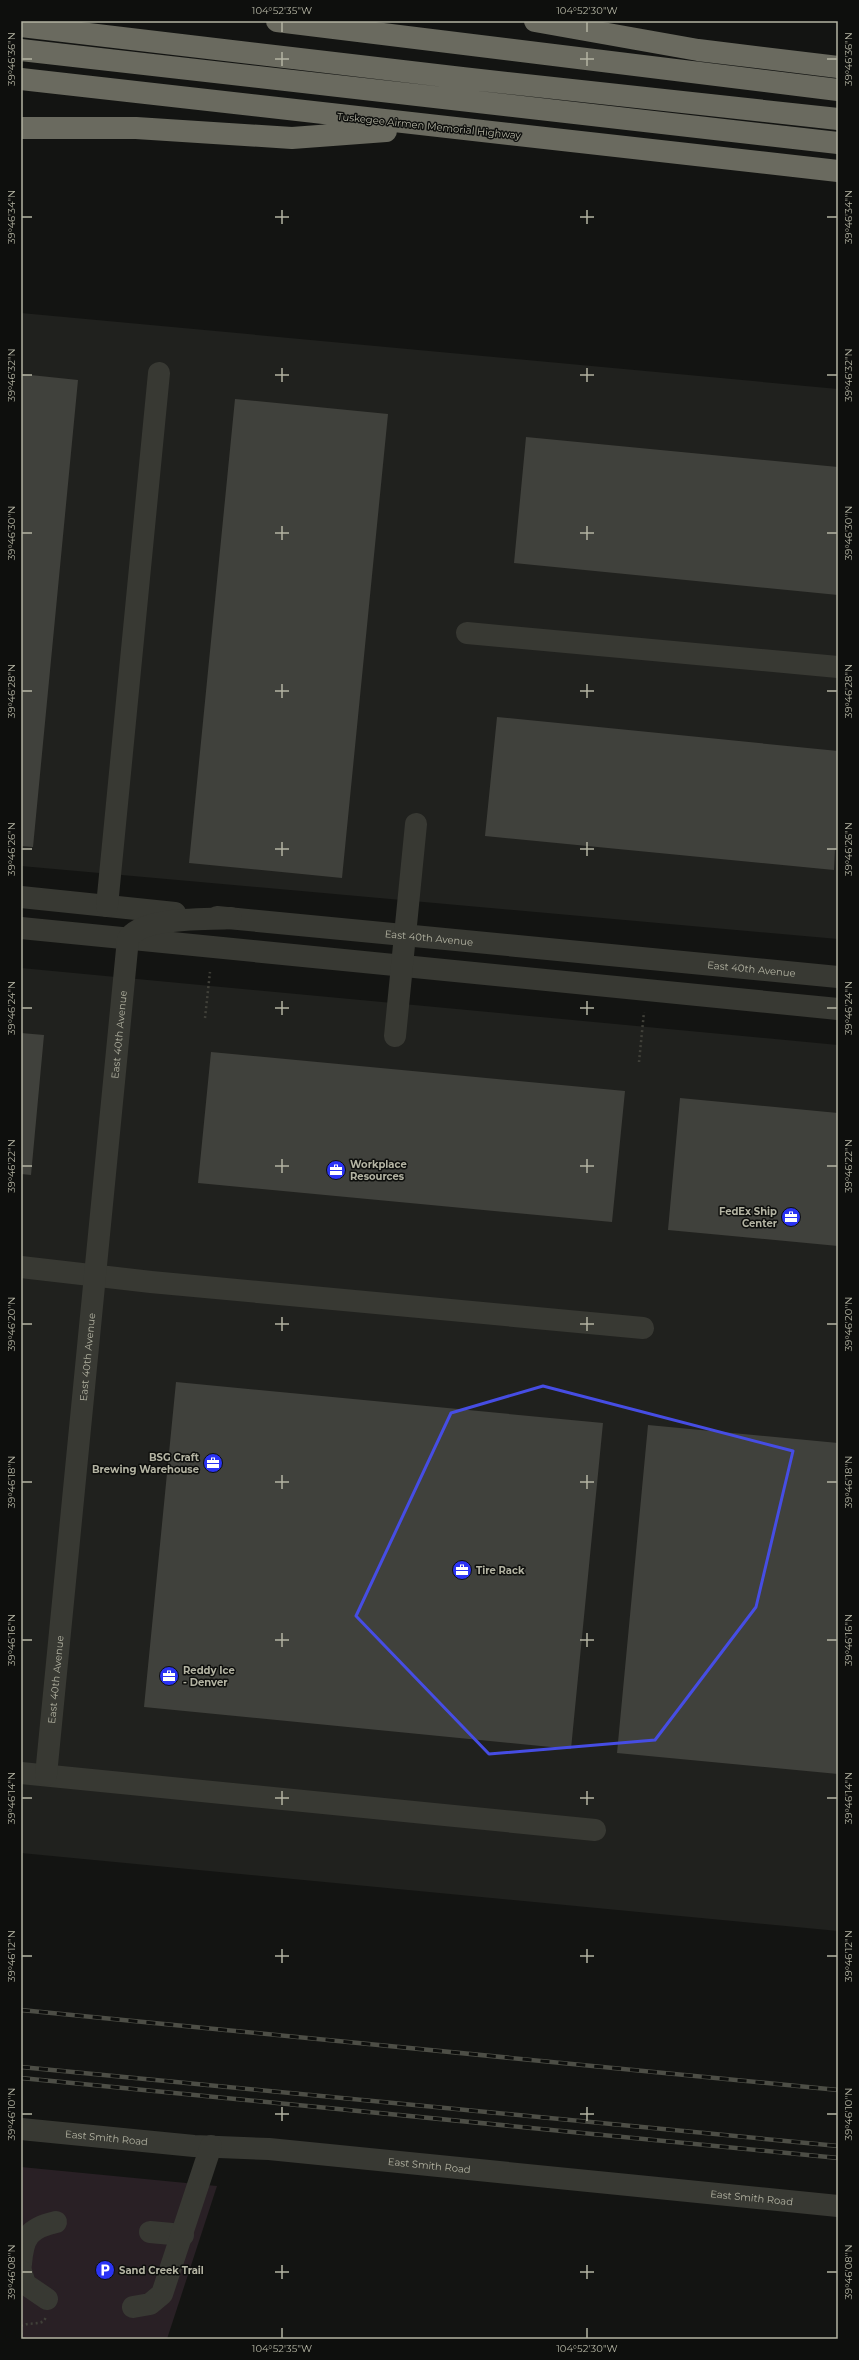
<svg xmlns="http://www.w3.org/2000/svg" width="859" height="2360" font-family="Montserrat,sans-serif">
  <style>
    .built { fill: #20211e }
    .green { fill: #292025 }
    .building { fill: #40413c }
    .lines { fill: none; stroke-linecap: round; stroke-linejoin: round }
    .path { stroke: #404039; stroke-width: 2.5; stroke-dasharray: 2 3; stroke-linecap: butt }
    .minor { stroke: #383933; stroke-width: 22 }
    .highway { stroke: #6a6a5f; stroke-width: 22 }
    .rail-casing { stroke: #4d4e46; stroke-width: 4.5 }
    .rail { stroke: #0e0f0d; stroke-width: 3; stroke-dasharray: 9; stroke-linecap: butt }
    .marked { fill: none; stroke: #464de4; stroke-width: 3; stroke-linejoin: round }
    .ticks { fill: none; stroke: #b4b4a3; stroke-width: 1.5 }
    .labels { text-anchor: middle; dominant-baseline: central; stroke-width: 3; stroke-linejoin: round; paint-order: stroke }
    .street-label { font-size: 10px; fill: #b4b4a3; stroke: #0e0f0d }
    .poi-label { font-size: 10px; font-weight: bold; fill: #b4b4a3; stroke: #0e0f0d; text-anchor: start }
    .neatline { fill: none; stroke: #b4b4a3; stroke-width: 1.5 }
    .ticks-label { font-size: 10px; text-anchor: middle; fill: #b4b4a3 }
  </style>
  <rect width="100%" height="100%" fill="#131412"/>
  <path class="built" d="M21 313 838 389V939L21 866Z
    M21 968 838 1045V1931L21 1853Z"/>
  <path class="green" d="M21 2167 217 2186 167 2339H21Z"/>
  <path class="building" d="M21 374 78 380 33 847 21 846Z
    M235 399 388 414 342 878 189 863Z
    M526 437 838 467V595L514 563Z
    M497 717 838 751V850L835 849 834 870 485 836Z
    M21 1033 44 1035 31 1175 21 1174Z
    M211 1052 625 1091 612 1222 198 1183Z
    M680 1098 838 1113V1246L668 1230Z
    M176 1382 603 1423 571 1749 144 1707Z
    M648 1425 838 1443V1774L617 1753Z"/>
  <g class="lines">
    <path class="path" d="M205 1018 210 972
      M639 1062 644 1012
      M21 2326C29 2322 37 2325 44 2321L46 2317
      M21 2333 24 2339"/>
    <g class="minor">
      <path d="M467 633 838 667"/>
      <path d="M21 897 175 913"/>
      <path d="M107 906 159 373"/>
      <path id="s1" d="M217 917 838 977"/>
      <path d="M21 928 838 1009"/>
      <path d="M395 1036 416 824"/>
      <path d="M21 1267 151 1282 643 1328"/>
      <path d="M21 1773 595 1830"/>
      <path id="s2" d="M46 1775 128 939C142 916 206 920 231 918"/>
      <path id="s3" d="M21 2129 194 2146 269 2149 838 2206"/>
      <path d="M150 2232 183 2235"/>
      <path d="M21 2264C23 2237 29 2228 56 2222"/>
      <path d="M21 2271 25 2284 47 2299"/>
      <path d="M133 2307 150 2304 162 2294 211 2146"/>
    </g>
    <path class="highway" d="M277 21 838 90
      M535 21 698 50 838 67
      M21 26 462 78 838 119
      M21 50 838 143
      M21 79 838 171
      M21 128H136L292 138 386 131"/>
    <defs>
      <path id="rail" d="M21 2010 838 2090
        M21 2067 838 2146
        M21 2078 838 2158"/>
    </defs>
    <use href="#rail" class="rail-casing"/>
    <use href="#rail" class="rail"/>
  </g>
  <path class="marked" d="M543 1386 793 1451 756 1607 655 1740 489 1754 356 1616 451 1413Z"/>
  <path class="ticks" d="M282 22V32M587 22V32M282 52V66M587 52V66M22 59H32M275 59H289M580 59H594M827 59H837M282 210V224M587 210V224M22 217H32M275 217H289M580 217H594M827 217H837M282 368V382M587 368V382M22 375H32M275 375H289M580 375H594M827 375H837M282 526V540M587 526V540M22 533H32M275 533H289M580 533H594M827 533H837M282 684V698M587 684V698M22 691H32M275 691H289M580 691H594M827 691H837M282 842V856M587 842V856M22 849H32M275 849H289M580 849H594M827 849H837M282 1001V1015M587 1001V1015M22 1008H32M275 1008H289M580 1008H594M827 1008H837M282 1159V1173M587 1159V1173M22 1166H32M275 1166H289M580 1166H594M827 1166H837M282 1317V1331M587 1317V1331M22 1324H32M275 1324H289M580 1324H594M827 1324H837M282 1475V1489M587 1475V1489M22 1482H32M275 1482H289M580 1482H594M827 1482H837M282 1633V1647M587 1633V1647M22 1640H32M275 1640H289M580 1640H594M827 1640H837M282 1791V1805M587 1791V1805M22 1798H32M275 1798H289M580 1798H594M827 1798H837M282 1949V1963M587 1949V1963M22 1956H32M275 1956H289M580 1956H594M827 1956H837M282 2107V2121M587 2107V2121M22 2114H32M275 2114H289M580 2114H594M827 2114H837M282 2265V2279M587 2265V2279M22 2272H32M275 2272H289M580 2272H594M827 2272H837M282 2328V2338M587 2328V2338"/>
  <defs>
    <symbol id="office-disc" viewBox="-11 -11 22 22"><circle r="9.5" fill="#2a33f4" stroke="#0e0f0d"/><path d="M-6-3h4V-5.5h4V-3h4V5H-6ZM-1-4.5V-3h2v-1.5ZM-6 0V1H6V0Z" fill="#fff"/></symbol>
    <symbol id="parking-disc" viewBox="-11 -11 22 22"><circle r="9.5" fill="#2a33f4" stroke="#0e0f0d"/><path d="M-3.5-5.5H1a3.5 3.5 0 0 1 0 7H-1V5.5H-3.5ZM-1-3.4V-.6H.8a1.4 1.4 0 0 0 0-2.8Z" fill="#fff"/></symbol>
  </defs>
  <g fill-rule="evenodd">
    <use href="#office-disc" x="325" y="1159" width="22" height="22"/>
    <use href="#office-disc" x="780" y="1206" width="22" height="22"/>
    <use href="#office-disc" x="202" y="1452" width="22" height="22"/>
    <use href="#office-disc" x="451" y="1559" width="22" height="22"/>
    <use href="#office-disc" x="158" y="1665" width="22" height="22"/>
    <use href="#parking-disc" x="94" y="2259" width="22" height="22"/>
  </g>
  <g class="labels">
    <g class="street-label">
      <text transform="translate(429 126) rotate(6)">Tuskegee Airmen Memorial Highway</text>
      <text stroke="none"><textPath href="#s1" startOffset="213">East 40th Avenue</textPath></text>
      <text stroke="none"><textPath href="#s1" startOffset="537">East 40th Avenue</textPath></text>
      <text stroke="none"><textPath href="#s2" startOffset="744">East 40th Avenue</textPath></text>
      <text stroke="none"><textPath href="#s2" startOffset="420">East 40th Avenue</textPath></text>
      <text stroke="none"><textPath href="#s2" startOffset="96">East 40th Avenue</textPath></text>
      <text stroke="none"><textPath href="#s3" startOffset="86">East Smith Road</textPath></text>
      <text stroke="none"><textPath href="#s3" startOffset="410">East Smith Road</textPath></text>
      <text stroke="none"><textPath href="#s3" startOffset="734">East Smith Road</textPath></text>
    </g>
    <g class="poi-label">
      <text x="350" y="1164">Workplace<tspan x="350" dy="12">Resources</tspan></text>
      <text x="777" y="1211" text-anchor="end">FedEx Ship<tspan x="777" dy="12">Center</tspan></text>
      <text x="199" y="1457" text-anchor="end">BSG Craft<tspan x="199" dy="12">Brewing Warehouse</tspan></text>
      <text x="476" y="1570">Tire Rack</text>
      <text x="183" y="1670">Reddy Ice<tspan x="183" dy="12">- Denver</tspan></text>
      <text x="119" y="2270">Sand Creek Trail</text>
    </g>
  </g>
  <rect width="859" height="2360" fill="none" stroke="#0e0f0d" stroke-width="44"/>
  <rect x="22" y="22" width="815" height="2316" class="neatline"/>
  <g class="ticks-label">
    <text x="282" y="14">104°52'35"W</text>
    <text x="587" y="14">104°52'30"W</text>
    <text transform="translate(11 59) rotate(-90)" y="4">39°46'36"N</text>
    <text transform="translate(848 59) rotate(-90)" y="4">39°46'36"N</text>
    <text transform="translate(11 217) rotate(-90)" y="4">39°46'34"N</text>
    <text transform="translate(848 217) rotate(-90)" y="4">39°46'34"N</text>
    <text transform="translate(11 375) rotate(-90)" y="4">39°46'32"N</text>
    <text transform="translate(848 375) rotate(-90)" y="4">39°46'32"N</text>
    <text transform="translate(11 533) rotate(-90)" y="4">39°46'30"N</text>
    <text transform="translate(848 533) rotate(-90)" y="4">39°46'30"N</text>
    <text transform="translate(11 691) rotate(-90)" y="4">39°46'28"N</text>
    <text transform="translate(848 691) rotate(-90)" y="4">39°46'28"N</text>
    <text transform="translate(11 849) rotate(-90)" y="4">39°46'26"N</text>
    <text transform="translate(848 849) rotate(-90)" y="4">39°46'26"N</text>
    <text transform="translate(11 1008) rotate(-90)" y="4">39°46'24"N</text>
    <text transform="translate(848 1008) rotate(-90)" y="4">39°46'24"N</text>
    <text transform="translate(11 1166) rotate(-90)" y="4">39°46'22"N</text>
    <text transform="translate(848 1166) rotate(-90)" y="4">39°46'22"N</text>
    <text transform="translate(11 1324) rotate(-90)" y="4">39°46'20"N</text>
    <text transform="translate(848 1324) rotate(-90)" y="4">39°46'20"N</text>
    <text transform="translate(11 1482) rotate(-90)" y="4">39°46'18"N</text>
    <text transform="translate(848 1482) rotate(-90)" y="4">39°46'18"N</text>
    <text transform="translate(11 1640) rotate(-90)" y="4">39°46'16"N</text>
    <text transform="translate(848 1640) rotate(-90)" y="4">39°46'16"N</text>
    <text transform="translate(11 1798) rotate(-90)" y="4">39°46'14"N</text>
    <text transform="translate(848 1798) rotate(-90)" y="4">39°46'14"N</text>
    <text transform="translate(11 1956) rotate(-90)" y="4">39°46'12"N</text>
    <text transform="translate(848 1956) rotate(-90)" y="4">39°46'12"N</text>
    <text transform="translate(11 2114) rotate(-90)" y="4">39°46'10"N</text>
    <text transform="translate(848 2114) rotate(-90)" y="4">39°46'10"N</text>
    <text transform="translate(11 2272) rotate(-90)" y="4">39°46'08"N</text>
    <text transform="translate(848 2272) rotate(-90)" y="4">39°46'08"N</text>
    <text x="282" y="2352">104°52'35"W</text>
    <text x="587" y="2352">104°52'30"W</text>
  </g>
</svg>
